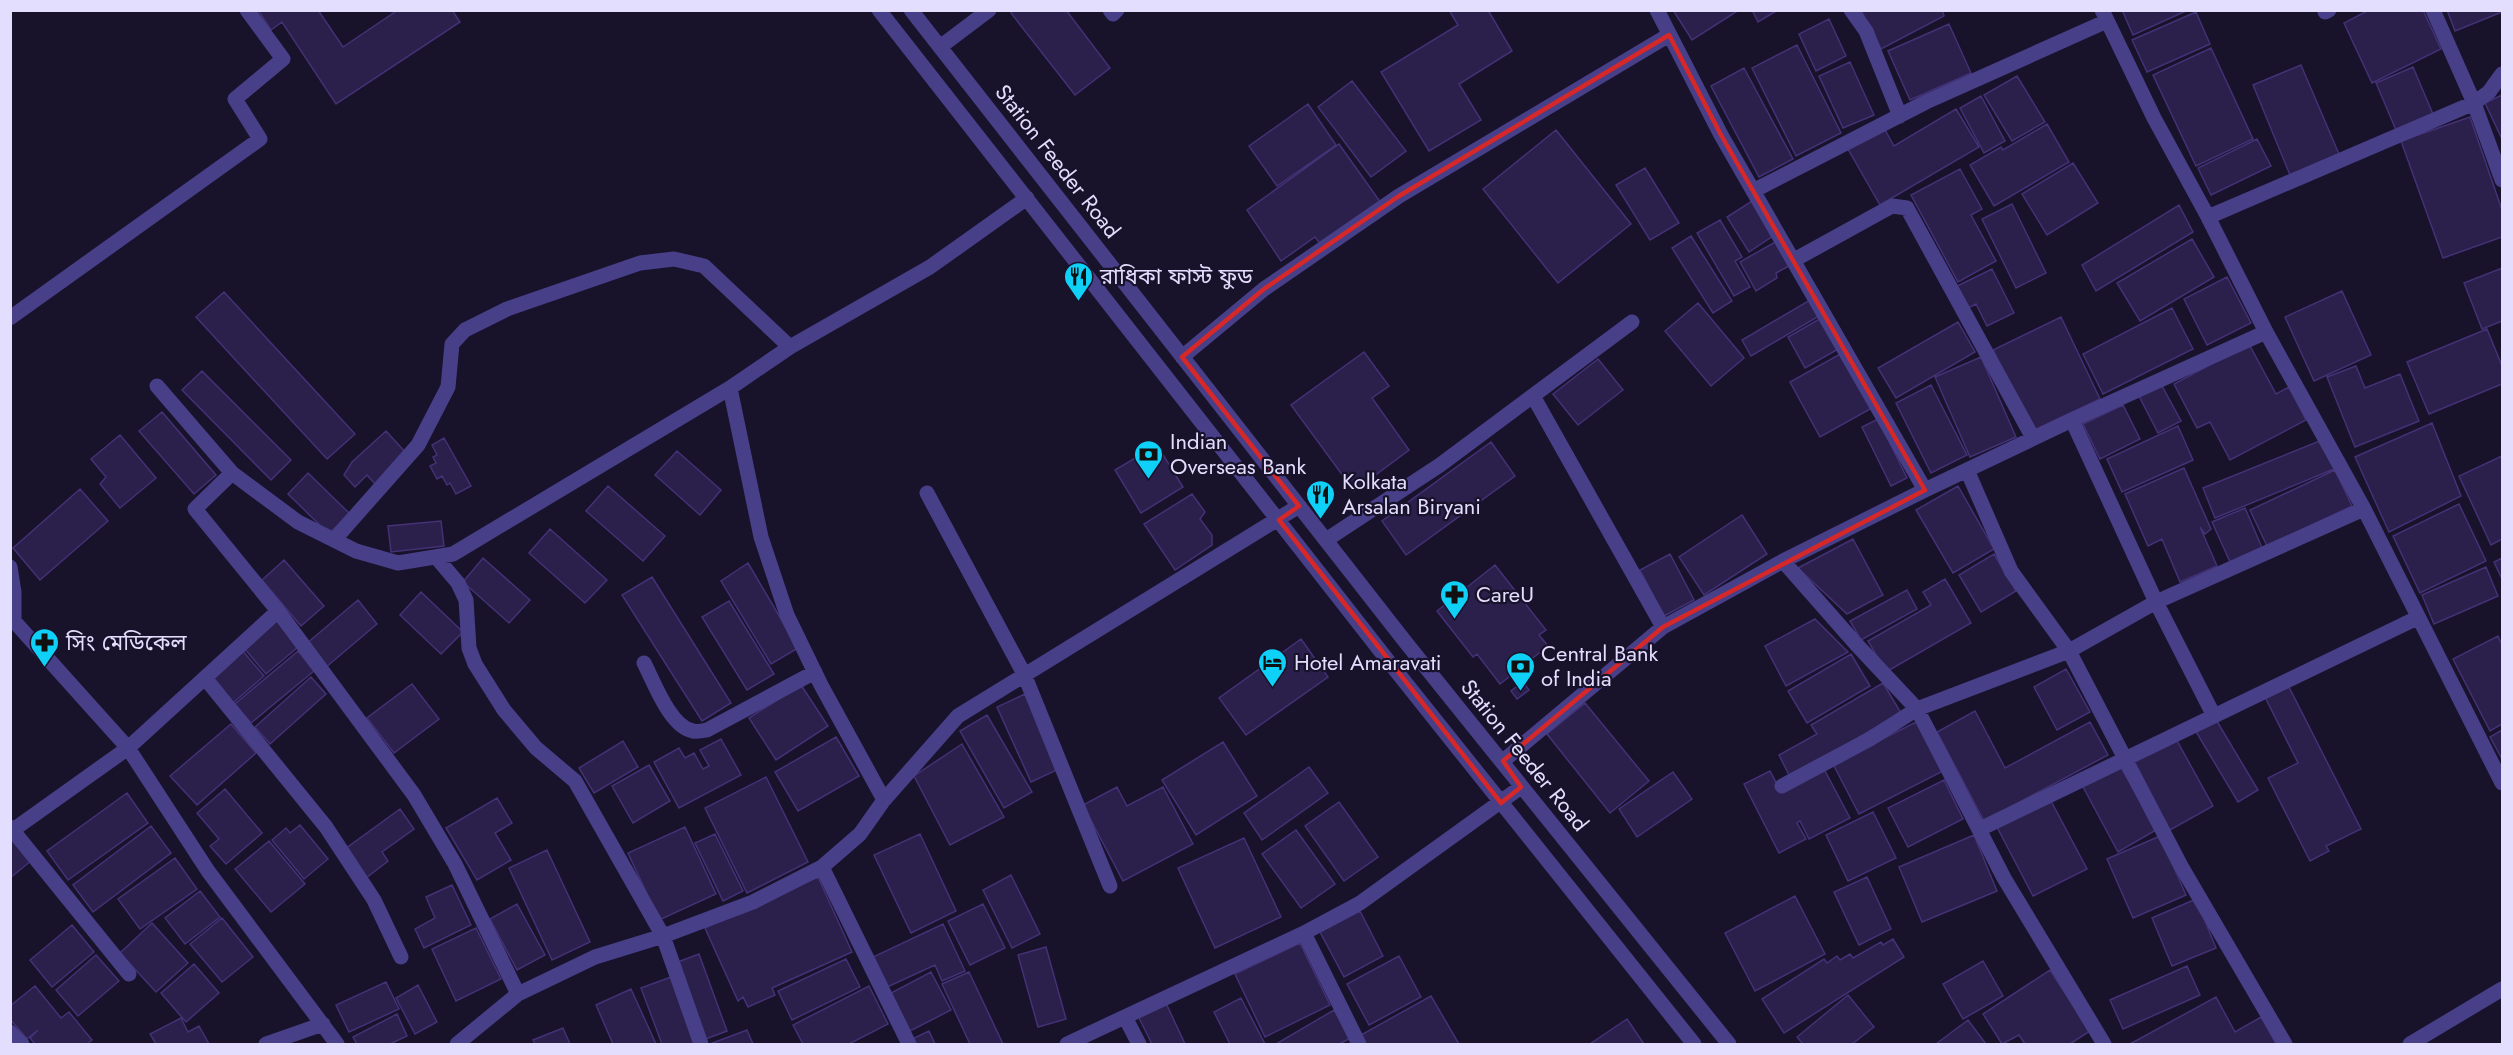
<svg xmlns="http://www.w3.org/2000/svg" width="2513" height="1055" font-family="Jost,'Noto Sans Bengali',sans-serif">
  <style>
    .building { fill: #2b1f4b; stroke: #443176; stroke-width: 1.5 }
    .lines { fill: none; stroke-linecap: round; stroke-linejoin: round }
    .minor { stroke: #473f88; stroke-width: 15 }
    .marked { fill: none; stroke: #d62828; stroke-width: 4.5; stroke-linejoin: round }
    .labels { text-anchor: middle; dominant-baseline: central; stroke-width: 4.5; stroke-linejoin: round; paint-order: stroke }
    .street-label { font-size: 22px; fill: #e3ddfe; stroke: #18122b }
    .poi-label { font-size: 22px; fill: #e3ddfe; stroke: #18122b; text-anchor: start }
  </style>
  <rect width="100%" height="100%" fill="#18122b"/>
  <path class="building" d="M258 10H318L343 47 398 10H452L460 22 336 104 282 22 271 30Z
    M1015 10H1066L1110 68 1075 95 1011 13Z
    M1449 10H1488L1512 51 1459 84 1481 120 1429 151 1381 72 1458 25Z
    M1673 10H1739L1692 40Z
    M1752 10H1778L1758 22Z
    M1861 10H1942L1944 16 1881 49Z
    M2122 10H2188L2133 35Z
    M2369 10H2423L2441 49 2372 83 2344 23Z
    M2447 10H2502V12L2455 31Z
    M2196 12 2210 44 2147 72 2132 40Z
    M1829 19 1846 56 1816 71 1799 34Z
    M1949 24 1971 73 1910 100 1888 51Z
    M1797 45 1841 133 1796 156 1752 68Z
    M2211 48 2253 139 2196 166 2153 75Z
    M1850 62 1874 115 1843 128 1819 76Z
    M2301 65 2339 154 2290 175 2253 85Z
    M2413 67 2433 114 2396 130 2376 83Z
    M1744 68 1793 159 1759 177 1711 86Z
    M2017 76 2045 122 2012 141 1984 95Z
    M1352 81 1406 151 1371 177 1318 107Z
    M2502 95V139L2485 103Z
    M1981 96 2005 141 1984 153 1960 108Z
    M1308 104 1336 145 1277 186 1249 146Z
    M1956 109 1979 147 1880 205 1848 149 1884 128 1894 146Z
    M2470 117 2502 210V237L2443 258 2401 141Z
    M2047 124 2069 162 1994 206 1970 165 2001 147 2003 150Z
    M1556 130 1631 224 1558 283 1483 189Z
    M2257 139 2271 166 2211 195 2198 168Z
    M1339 144 1381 203 1321 245 1315 237 1281 261 1247 210Z
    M2073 163 2098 203 2047 235 2022 194Z
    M1645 168 1679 223 1650 240 1616 185Z
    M1960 169 1982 209 1971 215 1996 261 1958 282 1911 195Z
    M1752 201 1773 236 1749 252 1727 217Z
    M2012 204 2046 273 2016 288 1982 219Z
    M2179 205 2193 232 2096 291 2082 265Z
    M1720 220 1742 257 1735 261 1750 287 1734 296 1697 233Z
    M1691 236 1732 301 1713 313 1672 248Z
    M2192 239 2214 277 2140 321 2117 283Z
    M1777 241 1791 265 1776 273 1777 278 1756 291 1740 262Z
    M2502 268V321L2482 329 2464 283Z
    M1992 269 2014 313 1987 326 1976 304 1966 309 1955 287Z
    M2227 277 2251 323 2207 345 2184 299Z
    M2342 291 2371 355 2314 381 2285 317Z
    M224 292 355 434 327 459 196 317Z
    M1810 300 1819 316 1751 356 1742 340Z
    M1698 303 1744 358 1711 386 1665 331Z
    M2172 308 2193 349 2103 394 2083 354Z
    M1823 317 1840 348 1805 368 1788 337Z
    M2061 317 2100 399 2032 431 1993 350Z
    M1958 322 1975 352 1896 398 1878 368Z
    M2487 329 2502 366V384L2429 414 2407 362Z
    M2249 344 2276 394 2289 387 2306 420 2230 460 2210 422 2197 428 2174 384Z
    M1364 352 1389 386 1372 398 1409 450 1354 491 1291 405Z
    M1842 353 1872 408 1820 437 1790 382Z
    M1981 357 2016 437 1970 457 1935 377Z
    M1598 359 1623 390 1578 425 1553 394Z
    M2356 366 2365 388 2400 374 2419 421 2355 447 2327 377Z
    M202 371 291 460 271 480 182 390Z
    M2161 384 2181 421 2158 433 2139 396Z
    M1931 385 1967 455 1931 473 1896 403Z
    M2123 405 2140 439 2100 459 2083 424Z
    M162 412 216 475 194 494 139 431Z
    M1878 419 1907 478 1891 486 1862 427Z
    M2432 423 2461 496 2389 532 2355 457Z
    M2178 426 2193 460 2122 492 2107 459Z
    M386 431 407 454 375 484 367 475 355 487 344 475 352 462Z
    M120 435 156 478 120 508 100 484 106 477 91 459Z
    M444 438 471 486 456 494 450 483 447 485 442 476 437 479 430 466 436 463 433 457 437 455 432 445Z
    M2322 440 2334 469 2215 518 2203 488Z
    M1491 442 1515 476 1406 555 1382 521Z
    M1157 445 1183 487 1141 513 1115 470Z
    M677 451 721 490 700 515 655 475Z
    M2502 456V539L2491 545 2459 476Z
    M2184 468 2211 529 2205 534 2200 527 2217 566 2180 582 2162 539 2148 546 2125 494Z
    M2335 470 2352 506 2267 546 2250 510Z
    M308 473 349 513 329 534 288 494Z
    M608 486 665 536 643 561 586 511Z
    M1958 486 1994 549 1953 573 1916 510Z
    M80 489 108 521 40 580 13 548Z
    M1192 494 1205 512 1200 519 1212 535V545L1175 570 1144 524Z
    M2459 504 2486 561 2420 593 2393 536Z
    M2245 508 2263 550 2231 564 2212 522Z
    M1742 515 1767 554 1704 595 1679 557Z
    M441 521 444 546 391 552 388 526Z
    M550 529 607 580 585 603 529 553Z
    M1853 539 1883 595 1847 614 1798 568Z
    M1670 554 1694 600 1664 616 1640 570Z
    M1994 554 2016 591 1981 612 1959 575Z
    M483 558 530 600 509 623 463 582Z
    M2502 558V579L2494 562Z
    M284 560 324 606 301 626 262 580Z
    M748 563 798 648 771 664 721 581Z
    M1495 565 1546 630 1539 635 1548 646 1500 684 1477 654 1473 657 1437 611Z
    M2486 567 2498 596 2434 624 2422 595Z
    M652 577 731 703 702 721 622 595Z
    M1945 579 1971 623 1886 672 1868 641 1931 605 1923 592Z
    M1907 590 1917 609 1861 640 1850 621Z
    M421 592 463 632 441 654 400 615Z
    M358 600 377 624 325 668 306 644Z
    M729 601 774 674 747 690 702 617Z
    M1815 619 1848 652 1786 686 1765 646Z
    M276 620 298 647 266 674 244 648Z
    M2498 636 2502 645V724L2490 731 2453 659Z
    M1301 639 1328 677 1246 735 1219 698Z
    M242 650 264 676 233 703 211 677Z
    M298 651 314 671 251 723 235 704Z
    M1851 654 1870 686 1807 723 1788 691Z
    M2066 669 2090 712 2057 730 2034 687Z
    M311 677 326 694 270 744 255 727Z
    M1523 682 1529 690 1517 699 1511 691Z
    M1883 683 1901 713 1790 777 1779 755 1817 734 1811 725Z
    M412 684 439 719 394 753 367 718Z
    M801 685 828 726 776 760 749 718Z
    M2288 685 2361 829 2326 846 2329 851 2310 861 2268 778 2298 763 2265 697Z
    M1025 694 1059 769 1031 782 997 707Z
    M1585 703 1649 781 1610 813 1547 734Z
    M1975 711 2005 768 2090 722 2108 755 1984 821 1937 732Z
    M987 715 1032 792 1004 808 960 731Z
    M2215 718 2258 790 2238 802 2195 730Z
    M1920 720 1945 770 1859 814 1833 764Z
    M231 724 256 753 197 805 170 776Z
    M2502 730V759L2490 737Z
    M836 737 859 776 798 811 775 772Z
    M2175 737 2213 806 2170 830 2132 761Z
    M721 739 741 775 679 808 654 762 679 748 685 758 694 753 703 769 709 766 700 750Z
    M623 741 638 767 594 793 579 768Z
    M1223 742 1257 796 1196 835 1162 780Z
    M962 744 1004 817 950 845 914 776Z
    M2119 764 2156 830 2118 852 2082 785Z
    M649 765 670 801 633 823 612 786Z
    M1309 767 1328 793 1262 840 1244 813Z
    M1824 769 1850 818 1809 839 1800 821 1797 823 1806 839 1779 853 1744 784 1770 771 1781 792Z
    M1673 772 1692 799 1637 837 1619 809Z
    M766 777 808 862 747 893 705 808Z
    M1944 780 1963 819 1908 847 1888 808Z
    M1117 787 1127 806 1163 787 1193 844 1123 881 1083 805Z
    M225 789 262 833 226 864 210 846 219 839 197 813Z
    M127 793 148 823 68 880 47 851Z
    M497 798 512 823 495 833 511 860 477 880 446 828Z
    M2050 799 2087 869 2033 896 1997 827Z
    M1339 802 1378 857 1344 881 1305 826Z
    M400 809 414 829 382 852 388 861 366 878 345 849Z
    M1873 812 1896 858 1848 881 1826 835Z
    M300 825 328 859 304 879 272 840 286 828 290 833Z
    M151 826 171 853 93 912 73 885Z
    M685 827 716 894 659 920 628 853Z
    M1296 830 1335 884 1301 908 1262 854Z
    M715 834 743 891 723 901 695 843Z
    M920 834 956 911 911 933 874 855Z
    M1974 835 1997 891 1922 922 1899 867Z
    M2160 836 2186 895 2133 918 2107 859Z
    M10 837 31 861 10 878Z
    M1244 838 1281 917 1215 948 1178 868Z
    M269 841 305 884 271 912 235 869Z
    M547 850 590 942 552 960 509 868Z
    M175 858 197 889 140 929 118 899Z
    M1011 875 1040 934 1012 948 983 890Z
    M818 877 852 952 772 988 775 995 748 1007 743 997 738 1001 705 928Z
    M1867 877 1891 929 1859 945 1834 892Z
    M452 885 471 925 424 948 415 929 435 918 426 897Z
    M200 891 220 917 185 944 165 918Z
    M1795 896 1825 954 1755 991 1725 933Z
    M2196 899 2216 948 2172 966 2152 918Z
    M517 904 545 955 517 970 490 919Z
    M983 904 1005 948 970 965 948 921Z
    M1360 911 1383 956 1344 977 1320 932Z
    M222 918 253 957 222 982 190 944Z
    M152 923 188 963 156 992 120 953Z
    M943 924 965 971 942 981 935 965 885 988 871 958Z
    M72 925 94 952 52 987 30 960Z
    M476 928 501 979 456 1001 432 949Z
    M1893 939 1904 957 1784 1033 1762 999 1824 959 1827 963 1837 956 1840 960 1850 954 1853 958 1881 942 1883 945Z
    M1300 943 1330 1005 1265 1037 1235 974Z
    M1046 947 1066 1019 1038 1027 1018 955Z
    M699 954 727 1031 703 1040 675 963Z
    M96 955 119 981 78 1016 56 990Z
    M1399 956 1421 997 1369 1025 1347 984Z
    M846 959 860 987 792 1020 778 991Z
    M1983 961 2003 996 1963 1019 1943 984Z
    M194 964 219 993 186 1022 161 993Z
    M2187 966 2200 995 2123 1029 2110 1000Z
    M2050 970 2090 1031 2070 1044H2025L2019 1035 2002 1044 1983 1014Z
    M931 972 951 1010 910 1031 891 993Z
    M969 972 1003 1044H970L942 984Z
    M671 977 696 1044H662L641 988Z
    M386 982 399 1009 349 1032 336 1005Z
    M418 985 437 1022 415 1034 396 998Z
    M35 986 61 1018 69 1012 92 1040 87 1044H35L30 1038 38 1030 27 1039 10 1019V1006Z
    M869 986 888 1024 849 1044H803L793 1025Z
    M631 989 656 1044H613L596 1005Z
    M1848 995 1874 1027 1852 1044H1803L1797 1037Z
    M1431 996 1459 1044H1366L1361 1035Z
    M2216 997 2235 1032 2261 1017 2276 1044H2130Z
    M1241 998 1265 1044H1230L1214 1012Z
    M1165 1001 1185 1044H1152L1137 1014Z
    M1334 1010 1351 1038 1339 1044H1276Z
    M397 1014 407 1036 390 1044H357L353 1037Z
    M181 1018 188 1032 199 1026 209 1044H156L150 1034Z
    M1627 1019 1644 1044H1590Z
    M1968 1020 1986 1044H1936Z
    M563 1028 570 1044H535L533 1040Z
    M747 1030 753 1044H710Z
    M929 1031 935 1044H913L910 1040Z"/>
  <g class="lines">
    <path class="minor" d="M879 10 1389 662 1694 1044
      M911 10 1407 644 1729 1044
      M1110 10 1113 14 1117 10
      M1657 10 1721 135 1925 490
      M1851 10 1866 31 1900 116
      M2102 10 2154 118 2208 217 2266 332 2364 509 2502 783
      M2433 10 2474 103 2502 180
      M2325 12 2329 10
      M940 47 989 10
      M1753 191 1926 102 2107 21
      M2208 217 2474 103 2489 92 2502 74
      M1794 260 1892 206 1907 208 2033 438
      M10 318 260 139 235 99 283 59 247 10
      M1182 357 1264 289 1399 196 1669 35
      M157 386 232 473 298 522 356 551 398 563 453 554 730 388 790 347 930 267 1027 198
      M730 388 761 537 787 615 821 685 884 800
      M1533 396 1663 627
      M2072 420 2156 602 2214 716
      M1967 470 2011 571 2069 651 2181 866 2285 1044
      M232 473 195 509 278 611 414 795 455 864 518 994
      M927 493 1024 674 1110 886
      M334 540 418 445 448 387 452 344 465 330 507 309 640 263 674 259 704 266 790 347
      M1326 540 1440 465 1632 322
      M436 557 458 583 466 600 469 648 475 664 504 710 536 748 575 781 663 936 701 1044
      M1783 561 1856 644 1917 709 2004 878 2104 1044
      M10 567 14 592V621L128 748 208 871 337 1044
      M644 663C654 682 670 727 693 731 697 732 702 731 707 730L815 672
      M205 678 326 827 374 900 401 957
      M1503 761 1663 627 1783 561 1925 490 2072 420 2266 332
      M1782 786 1870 739 1917 709 2069 651 2156 602 2364 509
      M10 827 129 974
      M1980 829 2417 618
      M13 830 128 748 278 611
      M822 867 909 1044
      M1304 933 1359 1044
      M1125 1017 1139 1044
      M10 1032 22 1044
      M266 1044 323 1024
      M457 1044 518 994 595 957 663 936 753 902 822 867 860 834 884 800 958 716 1299 506
      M1067 1044 1304 933 1360 903 1521 787
      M2410 1044 2502 989"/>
  </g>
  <path class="marked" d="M1669 35 1721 135 1925 490 1663 627 1503 761 1521 787 1501 803 1279 520 1299 506 1182 357 1264 289 1399 196Z"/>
  <defs>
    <symbol id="restaurant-pin" viewBox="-11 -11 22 30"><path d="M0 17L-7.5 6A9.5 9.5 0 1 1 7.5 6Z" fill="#0fd0f7" stroke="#18122b"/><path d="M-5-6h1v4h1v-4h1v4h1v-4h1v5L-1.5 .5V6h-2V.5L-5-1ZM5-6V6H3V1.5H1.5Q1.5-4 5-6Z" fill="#111"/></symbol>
    <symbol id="bank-pin" viewBox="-11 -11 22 30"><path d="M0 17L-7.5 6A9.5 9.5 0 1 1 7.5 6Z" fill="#0fd0f7" stroke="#18122b"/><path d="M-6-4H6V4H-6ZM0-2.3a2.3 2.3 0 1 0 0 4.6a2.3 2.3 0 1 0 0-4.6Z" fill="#111"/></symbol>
    <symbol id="pharmacy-pin" viewBox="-11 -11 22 30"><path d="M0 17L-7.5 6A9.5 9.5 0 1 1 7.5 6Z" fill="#0fd0f7" stroke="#18122b"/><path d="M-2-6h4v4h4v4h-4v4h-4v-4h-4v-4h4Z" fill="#111"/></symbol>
    <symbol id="hotel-pin" viewBox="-11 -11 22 30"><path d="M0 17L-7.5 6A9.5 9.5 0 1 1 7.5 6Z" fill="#0fd0f7" stroke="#18122b"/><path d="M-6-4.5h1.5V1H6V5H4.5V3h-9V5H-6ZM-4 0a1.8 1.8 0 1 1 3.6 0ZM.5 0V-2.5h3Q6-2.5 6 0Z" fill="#111"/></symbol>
  </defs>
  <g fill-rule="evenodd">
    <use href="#restaurant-pin" x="1062" y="260" width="33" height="45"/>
    <use href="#bank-pin" x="1132" y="438" width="33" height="45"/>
    <use href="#restaurant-pin" x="1304" y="478" width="33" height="45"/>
    <use href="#pharmacy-pin" x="1438" y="578" width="33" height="45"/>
    <use href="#pharmacy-pin" x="28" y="626" width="33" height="45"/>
    <use href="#hotel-pin" x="1256" y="646" width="33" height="45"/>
    <use href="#bank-pin" x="1504" y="650" width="33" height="45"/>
  </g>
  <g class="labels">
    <g class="street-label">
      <text transform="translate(1058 161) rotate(52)">Station Feeder Road</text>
      <text transform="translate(1525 755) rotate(51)">Station Feeder Road</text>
    </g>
    <g class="poi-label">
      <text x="1100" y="276">রাধিকা ফাস্ট ফুড</text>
      <text x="1170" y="441">Indian<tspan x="1170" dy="25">Overseas Bank</tspan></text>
      <text x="1342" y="481">Kolkata<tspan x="1342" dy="25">Arsalan Biryani</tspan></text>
      <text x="1476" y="594">CareU</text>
      <text x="66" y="642">সিং মেডিকেল</text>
      <text x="1541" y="653">Central Bank<tspan x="1541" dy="25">of India</tspan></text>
      <text x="1294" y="662">Hotel Amaravati</text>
    </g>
  </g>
  <rect width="2513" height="1055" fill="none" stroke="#e3ddfe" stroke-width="24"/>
</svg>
